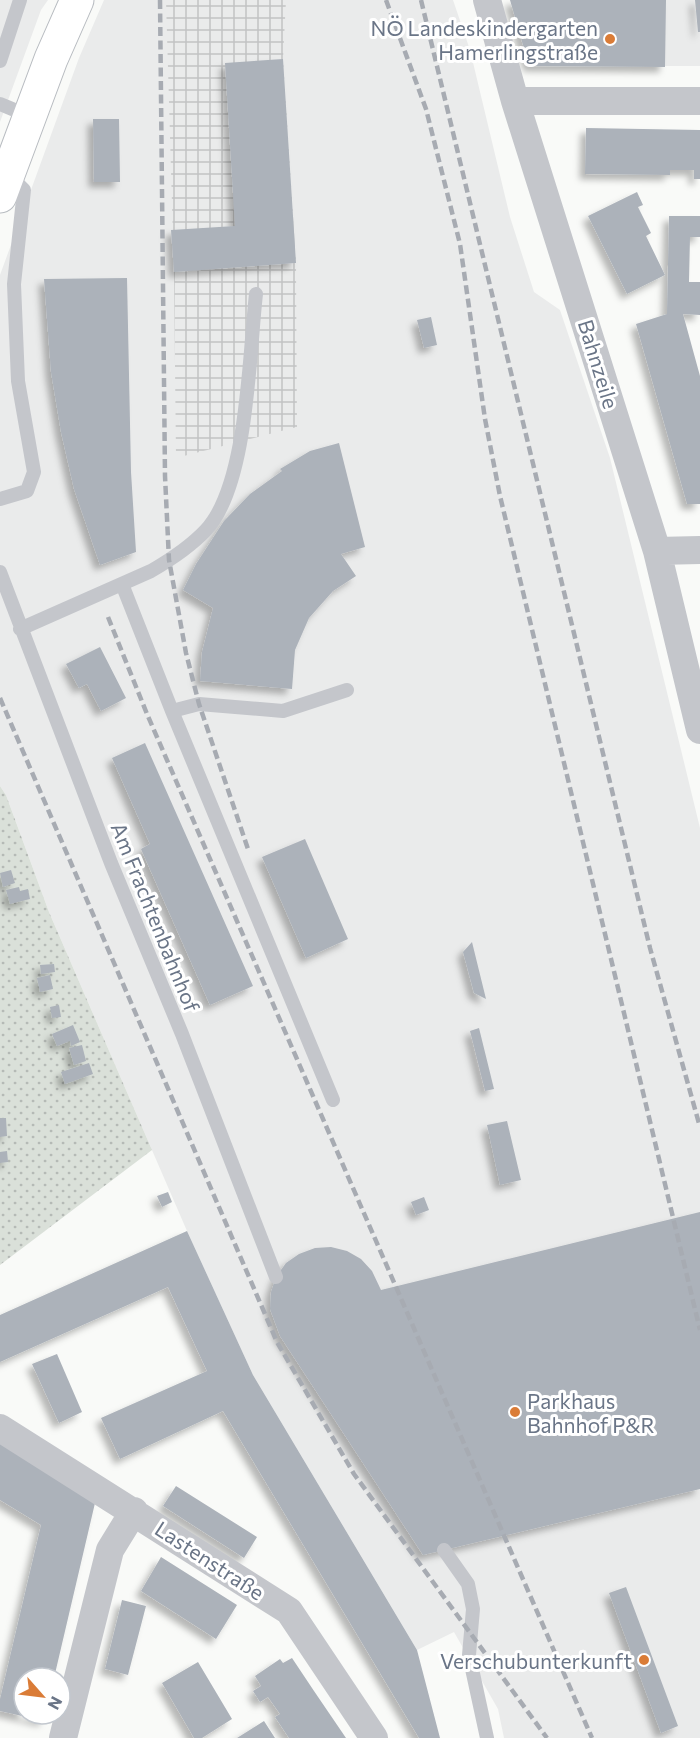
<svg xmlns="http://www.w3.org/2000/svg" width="700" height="1738" font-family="Commissioner,sans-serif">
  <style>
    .built { fill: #eaebeb }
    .industrial { fill: url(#industrial-grid) }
    .garden { fill: url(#garden-dots) }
    .building { fill: #acb2ba; filter: url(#shadow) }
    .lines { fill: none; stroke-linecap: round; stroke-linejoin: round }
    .secondary-casing { stroke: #b8bcc1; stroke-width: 35 }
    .lane { stroke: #c4c6cb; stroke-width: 14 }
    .street { stroke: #c4c6cb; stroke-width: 28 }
    .secondary { stroke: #fff; stroke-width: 33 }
    .rail { stroke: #a7abb2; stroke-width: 4.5; stroke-dasharray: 9 4.5; stroke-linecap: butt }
    .poi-dot { fill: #da7c37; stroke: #fff; stroke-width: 2 }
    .labels { text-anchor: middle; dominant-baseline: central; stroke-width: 6; stroke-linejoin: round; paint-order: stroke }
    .poi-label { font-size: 21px; fill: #6a7587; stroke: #fff; text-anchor: end }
    .street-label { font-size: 21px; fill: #6a7587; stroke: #fff }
  </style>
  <defs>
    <pattern id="industrial-grid" width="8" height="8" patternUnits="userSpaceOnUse" patternTransform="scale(1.5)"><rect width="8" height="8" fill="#eaebeb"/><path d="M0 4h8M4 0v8" fill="none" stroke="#c2c3c4"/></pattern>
    <pattern id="garden-dots" width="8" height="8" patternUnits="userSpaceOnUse" patternTransform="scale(1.5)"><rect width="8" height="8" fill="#dae0d9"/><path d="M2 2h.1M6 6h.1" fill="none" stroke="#b5bab6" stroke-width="1.8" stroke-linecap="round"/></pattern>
    <filter id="shadow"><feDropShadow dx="-5.5" dy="5.5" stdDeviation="3" flood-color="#0004"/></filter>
  </defs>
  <rect width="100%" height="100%" fill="#f9faf8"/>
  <path class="built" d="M0 0H48L41 10 0 122Z
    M104 0H453L470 50 510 217 534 292 560 310 610 458 700 828V1738H504L498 1709 454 1632 417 1650 253 1375 187 1231 49 912 6 795 0 786V275L79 58Z
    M545 0H700V66H529Z"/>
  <path class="industrial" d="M166 0H286L283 59 296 263 297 427 176 458 174 272Z"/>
  <path class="garden" d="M0 786 6 795 49 912 152 1150 0 1265Z"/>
  <path class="building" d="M510 0H666L665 67 529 66Z
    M695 0H700V32H698Z
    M283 59 296 263 174 272 171 230 235 226 225 63Z
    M93 119H119L120 182H94Z
    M586 128 700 130V179H694V170H670V175L585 174Z
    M637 192 643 205 638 207 651 233 646 236 665 275 627 294 588 216Z
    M669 216H700V237H690L689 282H700V315L683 314 700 376V504H687L636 324 667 314Z
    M127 278 131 472 136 552 100 565 74 489 61 432 51 372 44 279Z
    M431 317 437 345 424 348 417 320Z
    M339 443 365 547 341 554 356 576 333 591 309 618 295 650 292 689 200 681 202 652 213 608 183 590 196 564 224 521 250 494 282 471 280 469 310 451Z
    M100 647 126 698 101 711 87 684 79 688 66 664Z
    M145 743 253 986 210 1005 141 849 150 844 112 758Z
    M305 839 348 939 306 958 262 857Z
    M11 870 15 883 3 887 0 873Z
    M19 887 20 891 28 889 30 899 10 904 6 890Z
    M472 942 486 999 474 993 463 952Z
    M54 964 55 972 41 974 40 965Z
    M50 975 53 989 40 992 37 978Z
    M59 1005 61 1017 52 1018 50 1007Z
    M73 1025 80 1042 71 1046 70 1041 57 1046 52 1034Z
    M479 1028 494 1089 485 1091 470 1031Z
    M82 1045 86 1061 74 1065 69 1048Z
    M89 1063 93 1074 65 1084 61 1072Z
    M0 1118H6L7 1136 0 1137Z
    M507 1121 521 1180 500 1185 487 1125Z
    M7 1151 8 1162 0 1163V1152Z
    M168 1192 172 1202 162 1207 157 1196Z
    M424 1197 429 1210 416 1215 411 1202Z
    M700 1212V1489L444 1550 423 1555 280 1336 270 1309 271 1292 276 1277 286 1263 299 1254 315 1248 331 1247 347 1251 361 1259 372 1271 381 1290Z
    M187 1231 253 1375 417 1650 440 1738H419L223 1411 120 1459 101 1418 207 1371 168 1287 0 1362V1315Z
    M57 1354 82 1412 59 1423 32 1364Z
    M0 1443 95 1503 54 1678H24V1714H46L44 1721 0 1711V1699L41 1525 0 1500Z
    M176 1486 257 1537 244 1558 163 1506Z
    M161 1557 237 1605 216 1639 141 1591Z
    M626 1587 678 1726 661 1733 609 1593Z
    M122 1600 146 1606 128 1675 105 1669Z
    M292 1658 314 1691 346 1738H289L275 1717 280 1714 268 1697 260 1702 253 1691 261 1686 255 1676 280 1659 283 1663Z
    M198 1662 232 1719 202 1738H194L162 1683Z
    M264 1721 275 1738H237Z"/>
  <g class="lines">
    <defs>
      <path id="secondary" d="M0 196 51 59 77 0"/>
    </defs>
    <use href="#secondary" class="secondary-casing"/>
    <path class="lane" d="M0 61 20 0
      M0 104 29 116
      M0 499 27 491 34 472 18 381 14 284 24 190 9 175
      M0 572 111 863 182 1034 276 1277
      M122 584 172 711 333 1100
      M20 629 151 571C170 560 191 546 206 530 248 485 249 354 256 294
      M172 711 199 704 283 711 347 690
      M444 1550 468 1584 473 1609 469 1655 487 1738"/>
    <path class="street" d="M487 0 515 101 657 551 700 730
      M515 101H700
      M657 551 700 550
      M0 1428 289 1611 374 1738
      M63 1738 110 1550 134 1511"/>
    <use href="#secondary" class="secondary"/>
    <path class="rail" d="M160 0 165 476 169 560 186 653 199 704 248 849
      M386 0 426 109 460 244 485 419 500 496 700 1330
      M421 0 650 948 700 1127
      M108 617 147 714 592 1738
      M0 698 277 1342 354 1474 547 1738"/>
  </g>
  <g class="poi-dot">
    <circle cx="610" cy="39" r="6"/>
    <circle cx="515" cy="1412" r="6"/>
    <circle cx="644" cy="1660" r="6"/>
  </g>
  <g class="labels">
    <g class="poi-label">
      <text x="598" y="27">NÖ Landeskindergarten<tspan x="598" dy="24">Hamerlingstraße</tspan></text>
      <text x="527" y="1400" text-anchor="start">Parkhaus<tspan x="527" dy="24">Bahnhof P&amp;R</tspan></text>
      <text x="632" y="1660">Verschubunterkunft</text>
    </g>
    <g class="street-label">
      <text transform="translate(599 364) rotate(73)">Bahnzeile</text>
      <text transform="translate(156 917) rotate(68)">Am Frachtenbahnhof</text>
      <text transform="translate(210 1560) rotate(33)">Lastenstraße</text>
    </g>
  </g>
  <g transform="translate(42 1696) rotate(118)"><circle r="28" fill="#ffffff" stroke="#c3c8cf" stroke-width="1.5"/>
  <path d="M0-4.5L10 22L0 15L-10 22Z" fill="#da7c37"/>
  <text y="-9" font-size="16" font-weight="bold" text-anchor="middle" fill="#6a7587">N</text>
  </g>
</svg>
